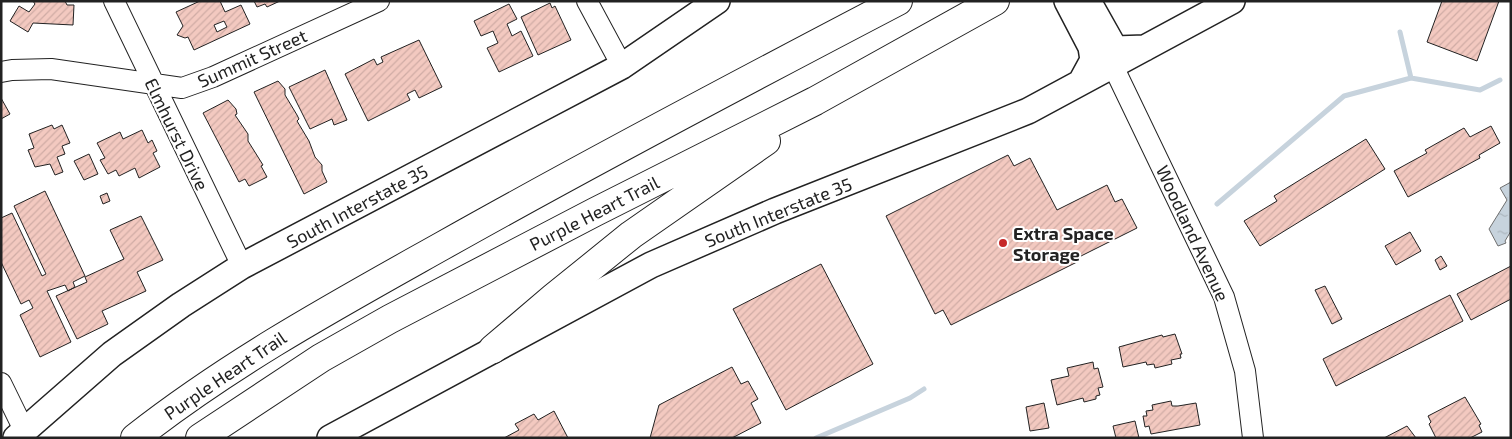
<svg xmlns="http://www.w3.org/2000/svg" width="1512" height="439" font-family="'Exo 2',sans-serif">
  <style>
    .water { fill: url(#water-ripples); stroke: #6f6f6f }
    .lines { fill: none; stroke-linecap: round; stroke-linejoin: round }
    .stream { stroke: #c7d3dd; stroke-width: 5 }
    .building { fill: url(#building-hatch); stroke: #222; fill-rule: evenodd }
    .minor-casing { stroke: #222; stroke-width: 22 }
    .major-casing { stroke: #222; stroke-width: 28 }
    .highway-casing { stroke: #222; stroke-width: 30 }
    .minor { stroke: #fff; stroke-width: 20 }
    .major { stroke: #fff; stroke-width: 25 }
    .highway { stroke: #fff; stroke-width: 28 }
    .poi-dot { fill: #c62828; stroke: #fff; stroke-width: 2 }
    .labels { text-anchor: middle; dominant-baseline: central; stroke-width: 4; stroke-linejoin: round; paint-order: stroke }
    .street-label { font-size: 18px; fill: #222; stroke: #fff }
    .poi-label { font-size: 18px; font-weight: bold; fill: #222; stroke: #fff; text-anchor: start }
  </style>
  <defs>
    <pattern id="water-ripples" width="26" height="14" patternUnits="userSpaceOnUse" patternTransform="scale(1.25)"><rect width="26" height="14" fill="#c7d3dd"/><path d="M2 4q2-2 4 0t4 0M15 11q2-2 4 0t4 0" fill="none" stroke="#abb5bd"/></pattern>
    <pattern id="building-hatch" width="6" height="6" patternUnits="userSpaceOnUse" patternTransform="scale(1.25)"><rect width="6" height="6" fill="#f3c9c0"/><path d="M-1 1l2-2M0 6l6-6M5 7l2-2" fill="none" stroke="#d0aca5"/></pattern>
  </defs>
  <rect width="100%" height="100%" fill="#fff"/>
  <path class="water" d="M1511 182V231L1505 241 1506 243 1498 246 1489 229 1507 200 1500 188Z"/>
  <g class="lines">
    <path class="stream" d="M1400 32 1411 78
      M1217 204 1344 96 1411 78 1480 90 1500 80
      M816 438 910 398 924 389"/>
  </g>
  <path class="building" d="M33 1H65L67 5H74L73 25 33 23 28 32 10 21 19 6 29 12 35 4Z
    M200 1H220L225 12 241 5 250 24 194 50 188 37 185 38 177 35 183 26 176 12ZM224 21 227 27 217 32 214 25Z
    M254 1H280L267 7 265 4 257 7Z
    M1442 1H1499L1477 61 1427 42Z
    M550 3 552 8 555 6 571 40 538 55 521 17Z
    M509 4 517 19 507 24 512 36 521 31 533 56 499 72 487 48 498 43 493 31 481 36 474 21Z
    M419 40 442 87 419 98 415 90 407 94 410 100 368 121 345 74 374 59 377 65 383 62 381 57Z
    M325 70 347 120 334 125 332 119 310 129 289 87Z
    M278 81 285 89V95L297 115 299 119 297 121 309 141 315 157 322 165V171L327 182 304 194 254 92Z
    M1 98 10 114 1 119Z
    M228 100 236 109 237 114 235 115 248 134V141L263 165 261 166 267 177 249 186 245 179 239 182 203 113Z
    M52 125 54 129 62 125 70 143 62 146 65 154 57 157 63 172 55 175 50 164 35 167 28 150 34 148 29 134Z
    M1491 126 1500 143 1479 155 1480 158 1408 197 1394 171 1427 153 1425 150 1464 128 1470 137Z
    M142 130 148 143 152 140 157 151 153 153 160 167 139 178 135 168 119 176 116 170 108 174 100 160 105 158 97 143 120 132 123 139Z
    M1366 139 1385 169 1260 246 1244 221 1277 201 1274 196Z
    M89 154 98 174 84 180 74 161Z
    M1008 155 1014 166 1030 158 1057 210 1107 185 1115 202 1122 199 1137 228 1077 258 1079 261 951 325 943 310 935 314 886 216Z
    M45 191 85 276 73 282 75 287 68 291 65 285 47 291 71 342 40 357 20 315 33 308 29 300 21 304 1 262V218L12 213 42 276 46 274 14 206Z
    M107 193 110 201 103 204 100 196Z
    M141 216 163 260 137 272 146 291 102 311 108 324 77 339 56 296 87 282 85 277 124 259 110 230Z
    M1410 232 1421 251 1396 265 1385 246Z
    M1441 256 1447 266 1440 270 1435 260Z
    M821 264 873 364 786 410 733 309Z
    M1511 266V299L1471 320 1457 294Z
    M1325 286 1342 319 1332 324 1315 290Z
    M1450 295 1463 321 1336 386 1323 359Z
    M1175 334 1182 354H1180L1181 358 1171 360 1172 364 1155 368 1154 364 1147 365 1146 362 1123 367 1119 347 1162 335 1163 337Z
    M1093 362 1094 369 1098 368 1103 387 1098 388 1100 395 1096 396V399L1084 402 1083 398 1057 405 1051 380 1069 376 1067 368Z
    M732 367 741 384 748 381 758 399 751 403 761 423 732 438H650L659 405Z
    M1465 397 1481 424 1479 425 1482 432 1470 438H1436L1429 424 1431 422 1428 416Z
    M1171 401 1172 406H1178L1196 403 1200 425 1151 434 1149 426 1145 427 1143 416H1147L1146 411 1153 410 1152 405Z
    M1044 403 1049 428 1030 431 1026 407Z
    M554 411 568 438H504L519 430 515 424 534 414 538 420Z
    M1135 421 1139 438H1116L1113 426Z
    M1407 426 1416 438H1384Z"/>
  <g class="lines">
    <defs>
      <path id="minor" d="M114 1 242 266
        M587 1 622 66
        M1113 66 1224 297 1245 371 1253 438
        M1 72 12 70 51 69 182 88 213 77 379 1
        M1 383 24 430"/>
      <path id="major" d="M1067 1 1091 47 1093 60 1081 82
        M1088 1 1115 49 1145 48
        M16 438 112 354 181 305 242 266 622 66 717 1
        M330 438 651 265 775 211 1028 111 1232 1"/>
      <path id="highway" d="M493 349 553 298 631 235 766 141
        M135 438C232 362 335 306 442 246 593 161 745 81 898 1
        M200 438 321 358 390 319 595 212 815 101 995 1"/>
    </defs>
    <use href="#minor" class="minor-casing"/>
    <use href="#major" class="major-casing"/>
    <use href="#highway" class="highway-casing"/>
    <use href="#minor" class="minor"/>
    <use href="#major" class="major"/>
    <use href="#highway" class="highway"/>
  </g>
  <circle class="poi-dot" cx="1003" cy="243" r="5"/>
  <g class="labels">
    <g class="street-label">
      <text transform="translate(252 58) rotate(-24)">Summit Street</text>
      <text transform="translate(177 134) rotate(64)">Elmhurst Drive</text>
      <text transform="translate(357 206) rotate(-28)">South Interstate 35</text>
      <text transform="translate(778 212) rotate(-22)">South Interstate 35</text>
      <text transform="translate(594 213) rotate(-27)">Purple Heart Trail</text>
      <text transform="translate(1193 233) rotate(65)">Woodland Avenue</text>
      <text transform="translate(225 375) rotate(-34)">Purple Heart Trail</text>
    </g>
    <g class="poi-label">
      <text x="1013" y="233">Extra Space<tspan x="1013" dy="21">Storage</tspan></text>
    </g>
  </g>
  <rect width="1512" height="439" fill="none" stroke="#222222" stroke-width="5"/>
</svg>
